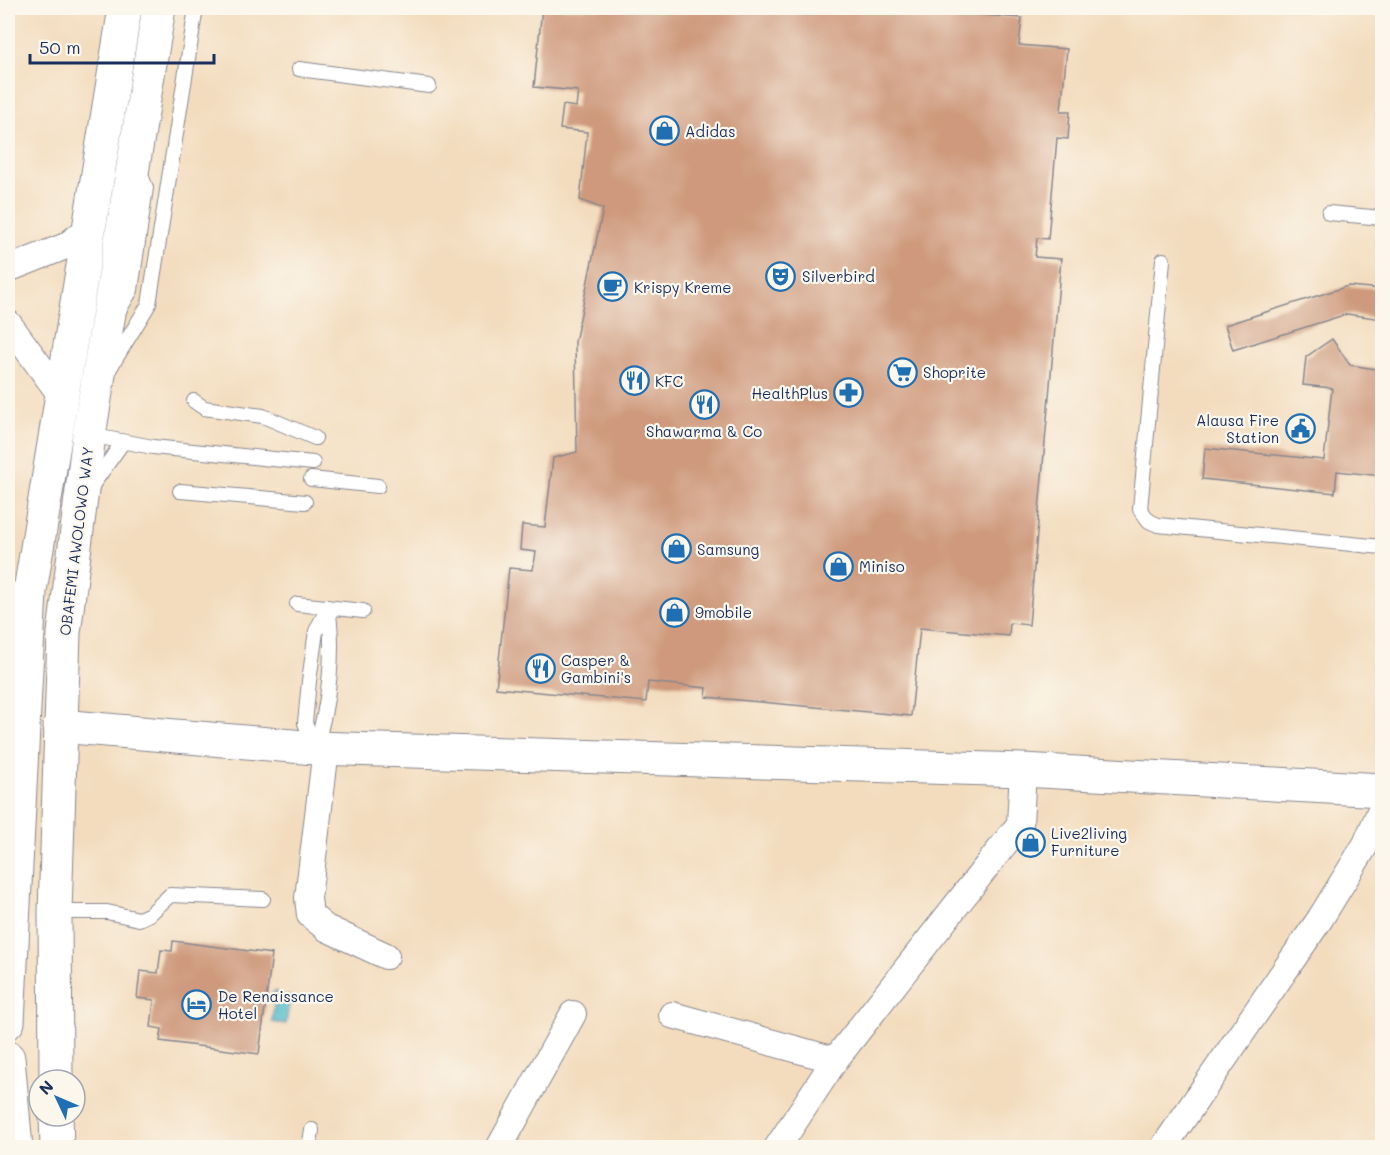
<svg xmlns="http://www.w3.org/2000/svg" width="1390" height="1155" font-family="Mali,sans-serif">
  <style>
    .water { fill: #4ebac9; stroke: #347494; stroke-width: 1.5 }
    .building { fill: #ce997c }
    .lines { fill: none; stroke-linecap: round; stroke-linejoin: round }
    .lane-casing { stroke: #87868e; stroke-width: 16 }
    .street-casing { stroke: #87868e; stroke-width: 28 }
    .secondary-casing { stroke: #87868e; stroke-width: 35 }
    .primary-casing { stroke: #87868e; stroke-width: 35 }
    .lane { stroke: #fff; stroke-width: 14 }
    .street { stroke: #fff; stroke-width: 26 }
    .secondary { stroke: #fff; stroke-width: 33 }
    .primary { stroke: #fff; stroke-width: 33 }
    .labels { text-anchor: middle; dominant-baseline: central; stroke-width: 4.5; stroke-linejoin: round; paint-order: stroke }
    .poi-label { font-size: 15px; fill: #1b2f5e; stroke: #fbf7ec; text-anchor: start }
    .street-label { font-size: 15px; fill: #1b2f5e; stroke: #fbf7ec }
  </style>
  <rect width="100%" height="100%" fill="#fbf7ec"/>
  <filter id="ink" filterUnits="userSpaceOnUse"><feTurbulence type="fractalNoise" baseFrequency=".0167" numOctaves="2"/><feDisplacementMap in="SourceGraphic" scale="12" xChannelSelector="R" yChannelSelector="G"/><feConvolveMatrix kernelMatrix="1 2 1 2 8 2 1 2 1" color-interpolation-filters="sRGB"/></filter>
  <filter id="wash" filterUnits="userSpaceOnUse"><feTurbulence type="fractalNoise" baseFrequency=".008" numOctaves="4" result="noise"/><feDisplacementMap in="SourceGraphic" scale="24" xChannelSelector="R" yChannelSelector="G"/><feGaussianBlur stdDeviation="1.35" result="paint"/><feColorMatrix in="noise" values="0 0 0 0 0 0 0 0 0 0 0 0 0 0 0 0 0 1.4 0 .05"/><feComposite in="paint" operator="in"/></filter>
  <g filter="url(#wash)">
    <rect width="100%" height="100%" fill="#f3dcbd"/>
    <path class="water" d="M276 991 279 995 290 996 286 1024 272 1022 275 998 272 994Z"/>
    <g id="blocks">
      <path class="building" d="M542 8H917V10L1022 18 1019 45 1067 49 1061 111H1070L1068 139 1057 138 1048 239 1037 238 1035 257 1061 259 1029 625 1010 623 1009 636 920 628 911 716 706 697 707 688 648 682 646 702 496 688 509 568 533 570 536 552 520 550 522 525 545 527 553 458 577 452 575 342 603 209 580 200 587 132 560 129 563 105 576 107 578 91 534 87Z
        M1348 286 1382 289V319L1347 314 1233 350 1225 325Z
        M1332 339 1350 365 1382 370V476L1337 471 1335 493 1202 479 1205 448 1324 460 1332 388 1303 385 1306 357Z
        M173 941 272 954 259 1054 160 1041 162 1029 151 1027 154 1000 137 998 140 971 158 973 161 950 172 951Z"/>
    </g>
  </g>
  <g filter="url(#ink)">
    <use href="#blocks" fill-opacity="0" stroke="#87868e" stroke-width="1.5"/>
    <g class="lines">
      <defs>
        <path id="lane" d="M299 69 429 86
          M1329 213 1382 218
          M1163 260 1140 509 1149 521 1158 525 1382 547
          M120 309 131 290 146 188 140 172
          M110 368 149 304 196 8
          M194 401 204 408 263 416 315 438
          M89 435 153 447 313 463
          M311 479 378 486
          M91 487 123 442
          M180 491 305 502
          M8 589 30 591
          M297 604 363 611
          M314 746 305 723 309 681 316 631 328 607
          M315 748C329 708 335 650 328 607
          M55 912H107L139 919 150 914 170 895 263 899
          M309 1148 312 1130"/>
        <path id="street" d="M8 269 66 246 91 227
          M8 323 63 398
          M326 749 308 898 310 915 326 928 386 956
          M672 1015 835 1060
          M499 1148 573 1014
          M777 1148 835 1060 1020 824 1023 770
          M1163 1148 1320 919 1366 844 1382 807"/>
        <path id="secondary" d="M60 726 315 748 1023 770 1382 790"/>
        <path id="primary" d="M8 1022 30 591 125 8
          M8 1058 16 1148
          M56 1080 55 912 64 633 89 435 159 8
          M56 1116 57 1148"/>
      </defs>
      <use href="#lane" class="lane-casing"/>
      <use href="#street" class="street-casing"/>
      <use href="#secondary" class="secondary-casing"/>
      <use href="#primary" class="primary-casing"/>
      <use href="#lane" class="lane"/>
      <use href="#street" class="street"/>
      <use href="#secondary" class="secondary"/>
      <use href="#primary" class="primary"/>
    </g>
  </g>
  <defs>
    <symbol id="shop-ring" viewBox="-11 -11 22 22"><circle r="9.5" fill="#fbf7ec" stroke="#1f6fb2" stroke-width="1.5"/><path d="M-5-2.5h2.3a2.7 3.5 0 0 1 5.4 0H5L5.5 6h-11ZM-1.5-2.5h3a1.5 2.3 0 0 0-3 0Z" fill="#1f6fb2"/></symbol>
    <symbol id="theatre-ring" viewBox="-11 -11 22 22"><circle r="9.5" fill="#fbf7ec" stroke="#1f6fb2" stroke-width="1.5"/><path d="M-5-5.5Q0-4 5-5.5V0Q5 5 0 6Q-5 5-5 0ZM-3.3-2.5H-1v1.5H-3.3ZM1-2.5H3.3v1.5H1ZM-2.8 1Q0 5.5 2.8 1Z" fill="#1f6fb2"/></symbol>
    <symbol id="cafe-ring" viewBox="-11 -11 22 22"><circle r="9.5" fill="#fbf7ec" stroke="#1f6fb2" stroke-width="1.5"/><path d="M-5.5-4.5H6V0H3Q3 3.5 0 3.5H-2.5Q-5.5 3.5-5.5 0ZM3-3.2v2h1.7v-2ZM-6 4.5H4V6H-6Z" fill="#1f6fb2"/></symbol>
    <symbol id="supermarket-ring" viewBox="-11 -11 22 22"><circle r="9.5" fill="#fbf7ec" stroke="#1f6fb2" stroke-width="1.5"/><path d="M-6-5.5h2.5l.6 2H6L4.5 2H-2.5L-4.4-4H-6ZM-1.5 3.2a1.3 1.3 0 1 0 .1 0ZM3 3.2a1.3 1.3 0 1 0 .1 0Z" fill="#1f6fb2"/></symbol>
    <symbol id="restaurant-ring" viewBox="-11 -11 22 22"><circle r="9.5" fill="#fbf7ec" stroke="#1f6fb2" stroke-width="1.5"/><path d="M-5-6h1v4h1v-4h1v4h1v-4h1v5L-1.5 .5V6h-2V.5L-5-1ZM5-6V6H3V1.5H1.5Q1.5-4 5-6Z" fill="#1f6fb2"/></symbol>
    <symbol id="pharmacy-ring" viewBox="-11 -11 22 22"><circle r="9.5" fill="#fbf7ec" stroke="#1f6fb2" stroke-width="1.5"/><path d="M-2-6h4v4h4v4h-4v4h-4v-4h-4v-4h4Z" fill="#1f6fb2"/></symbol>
    <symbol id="civic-ring" viewBox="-11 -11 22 22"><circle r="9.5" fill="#fbf7ec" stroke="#1f6fb2" stroke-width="1.5"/><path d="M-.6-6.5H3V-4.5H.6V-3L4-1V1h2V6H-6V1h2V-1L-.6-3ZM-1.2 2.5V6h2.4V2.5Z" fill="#1f6fb2"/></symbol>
    <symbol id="hotel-ring" viewBox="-11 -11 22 22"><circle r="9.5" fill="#fbf7ec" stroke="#1f6fb2" stroke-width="1.5"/><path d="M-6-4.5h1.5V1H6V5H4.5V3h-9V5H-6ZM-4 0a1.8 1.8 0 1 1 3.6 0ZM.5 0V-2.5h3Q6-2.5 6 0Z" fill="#1f6fb2"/></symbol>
  </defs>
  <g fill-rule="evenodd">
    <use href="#shop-ring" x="648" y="114" width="33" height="33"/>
    <use href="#theatre-ring" x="764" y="260" width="33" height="33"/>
    <use href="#cafe-ring" x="596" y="270" width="33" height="33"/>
    <use href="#supermarket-ring" x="886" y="356" width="33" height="33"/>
    <use href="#restaurant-ring" x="618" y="364" width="33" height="33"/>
    <use href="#pharmacy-ring" x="832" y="376" width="33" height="33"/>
    <use href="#restaurant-ring" x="688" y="388" width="33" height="33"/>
    <use href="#civic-ring" x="1284" y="412" width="33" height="33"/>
    <use href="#shop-ring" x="660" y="532" width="33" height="33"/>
    <use href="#shop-ring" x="822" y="550" width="33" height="33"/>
    <use href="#shop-ring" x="658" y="596" width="33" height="33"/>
    <use href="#restaurant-ring" x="524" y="652" width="33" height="33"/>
    <use href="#shop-ring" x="1014" y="826" width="33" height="33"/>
    <use href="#hotel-ring" x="180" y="988" width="33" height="33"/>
  </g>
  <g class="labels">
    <g class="poi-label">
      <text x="685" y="131">Adidas</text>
      <text x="802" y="276">Silverbird</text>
      <text x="634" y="287">Krispy Kreme</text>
      <text x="923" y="372">Shoprite</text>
      <text x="655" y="381">KFC</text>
      <text x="828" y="393" text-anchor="end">HealthPlus</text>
      <text x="1279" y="420" text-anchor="end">Alausa Fire<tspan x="1279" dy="17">Station</tspan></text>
      <text x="704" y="431" text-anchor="middle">Shawarma &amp; Co</text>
      <text x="697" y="549">Samsung</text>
      <text x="859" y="566">Miniso</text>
      <text x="695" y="612">9mobile</text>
      <text x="561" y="660">Casper &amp;<tspan x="561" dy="17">Gambini's</tspan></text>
      <text x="1051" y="833">Live2living<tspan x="1051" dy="17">Furniture</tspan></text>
      <text x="218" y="996">De Renaissance<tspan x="218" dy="17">Hotel</tspan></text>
    </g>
    <g class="street-label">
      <text transform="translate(76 541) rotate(-83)">OBAFEMI AWOLOWO WAY</text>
    </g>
  </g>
  <rect width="1390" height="1155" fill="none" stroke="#fbf7ec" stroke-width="30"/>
  <g transform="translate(57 1098) rotate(314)"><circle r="28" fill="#fbf7ec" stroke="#a1a7b3" stroke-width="1.5"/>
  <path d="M0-4.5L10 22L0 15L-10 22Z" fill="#1f6fb2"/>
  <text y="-9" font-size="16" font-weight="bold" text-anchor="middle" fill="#1b2f5e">N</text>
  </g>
  <path d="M30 54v9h184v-9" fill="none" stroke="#1b2f5e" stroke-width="3"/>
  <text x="39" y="54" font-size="18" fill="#1b2f5e" stroke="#fbf7ec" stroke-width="4.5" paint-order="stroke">50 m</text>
</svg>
